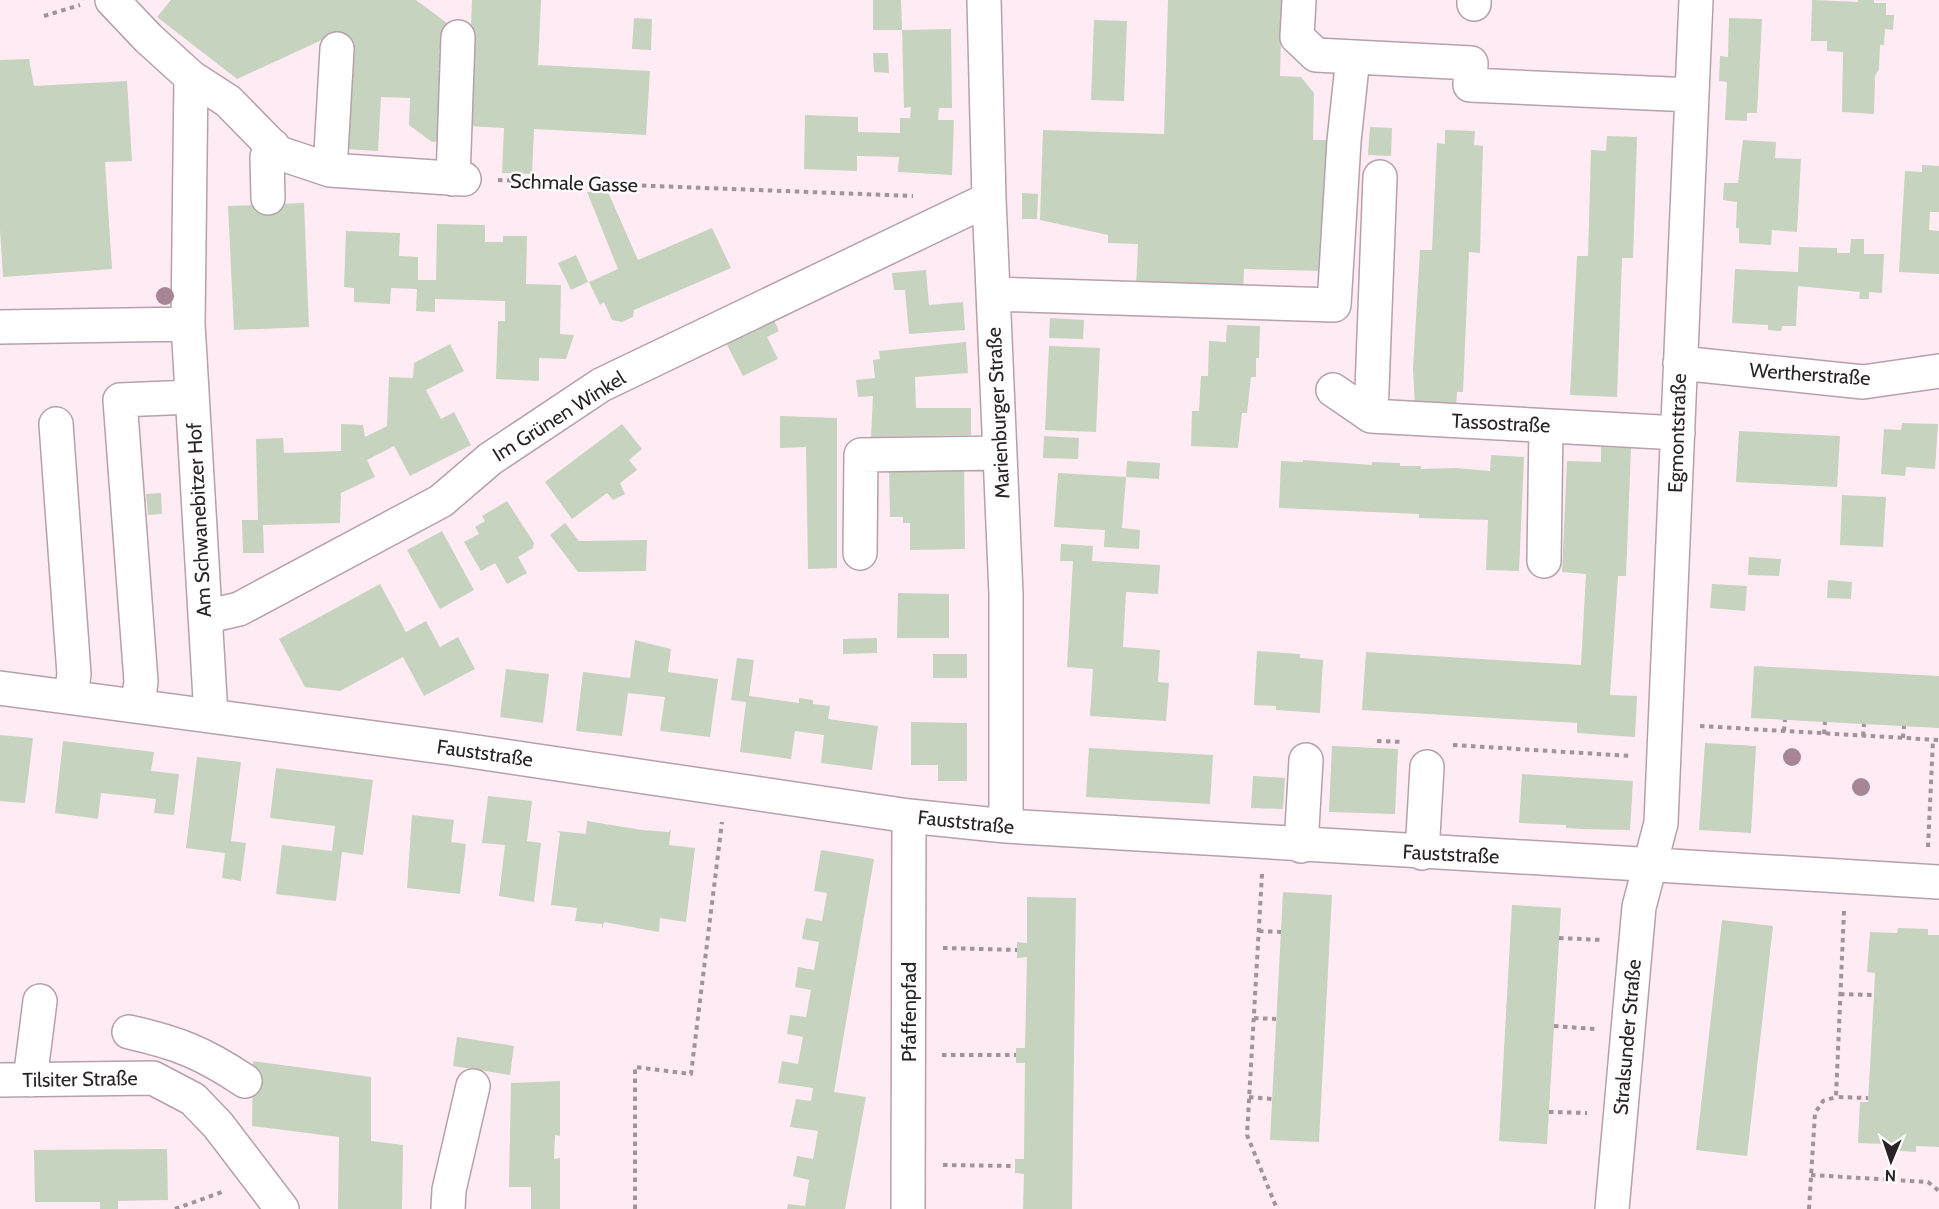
<svg xmlns="http://www.w3.org/2000/svg" width="1939" height="1209" font-family="Cabin,sans-serif">
  <style>
    .building { fill: #c6d3bf }
    .lines { fill: none; stroke-linecap: round; stroke-linejoin: round }
    .minor-casing { stroke: #b7a0aa; stroke-width: 36 }
    .path { stroke: #a29399; stroke-width: 4; stroke-dasharray: 4.5 4.5; stroke-linecap: butt }
    .minor { stroke: #fff; stroke-width: 33 }
    .tree { fill: #a68594 }
    .labels { text-anchor: middle; dominant-baseline: central; stroke-width: 4.5; stroke-linejoin: round; paint-order: stroke }
    .street-label { font-size: 20px; fill: #2b2226; stroke: #fff }
  </style>
  <rect width="100%" height="100%" fill="#ffebf3"/>
  <path class="building" d="M171 0H416L447 23 440 35 447 41 439 52 447 57 438 69 446 74 440 141 432 142 409 125 410 98 381 97 378 151 345 149 351 41 324 39 237 79 157 17Z
    M472 0H541L538 65 650 71 646 135 534 129 532 174 502 173 504 128 467 126Z
    M873 0H901L902 30H873Z
    M1168 0H1282L1280 76 1301 77 1314 93 1313 140H1330L1326 271 1244 269 1243 294 1136 289 1138 244 1108 243V235L1040 220 1043 130 1164 134Z
    M1812 0 1858 2V0H1874V3H1886V15H1894L1893 30 1885 29 1884 45H1880L1879 69 1875 76 1874 114 1842 112 1843 52 1827 51V41H1811Z
    M634 18 652 19 651 50 632 49Z
    M1729 18 1762 19 1757 113H1747V121L1725 120 1727 82 1719 81 1720 56 1728 57Z
    M1094 20 1127 21 1124 101 1091 100Z
    M951 29 952 108H939L938 120H954L952 175 898 172 899 157 857 156V171L804 169 805 115 858 117V132L900 133V118H910L911 107 904 108 902 30Z
    M873 53H888L889 73 874 72Z
    M29 59 34 86 127 81 132 161 105 162 112 269 3 277 0 229V60Z
    M1370 127 1392 128 1391 156 1368 155Z
    M1445 130 1475 131 1474 145 1483 146 1480 253 1469 252 1463 392H1457L1456 408 1415 407 1413 369 1420 250H1432L1437 143 1445 144Z
    M1607 136 1637 137 1633 258H1622L1617 397 1570 395 1577 256H1588L1591 150 1606 151Z
    M1743 140 1776 142 1775 158 1801 159 1797 232 1772 230 1771 245 1739 243V228H1736L1737 202 1723 200 1724 183H1738Z
    M1922 165 1939 166V212H1930L1929 230 1939 231V274L1899 272 1905 171 1922 172Z
    M587 192H608L638 260 712 228 731 268 634 310 633 317 622 322 612 320 604 302 600 305 589 282 618 269Z
    M1022 193 1038 194 1037 219H1022Z
    M304 203 309 327 234 330 228 206Z
    M437 224 485 225V242H503V236H527L526 284 561 285 560 334 574 335 566 359 539 358V381L496 379 498 321H505V301L435 299V312L416 311 417 289 391 288 390 304 354 302V288L344 287 346 231 400 233 399 256 418 257V280H436Z
    M1851 239H1864V254H1884L1882 293 1869 292V299H1859L1860 292 1798 286 1796 326H1782L1781 331 1768 330V325L1732 323 1735 269 1798 272 1799 247 1837 248V253H1850Z
    M576 255 588 282 571 290 558 263Z
    M926 270 929 305 963 302 965 330 909 334 905 290H894L892 273Z
    M772 316 779 331 767 337 778 359 743 376 724 339Z
    M1050 318 1084 320 1083 339 1049 338Z
    M1227 325 1260 326 1259 358H1256V377H1251L1247 413H1242L1238 448 1191 446 1192 411H1199L1201 376H1208L1209 341 1226 342Z
    M966 342 968 373 915 377 916 408H971V435L871 437 873 396 858 397 856 380 875 378 873 360 880 359 879 351Z
    M450 344 464 371 426 390 441 419 454 412 471 445 410 476 394 446 367 460 375 477 341 493 340 523 263 525 264 553H243L242 520H258L256 439 283 438 284 453 341 451V424L363 425 365 437 387 426 389 377 413 378 414 363Z
    M1049 346 1100 348 1096 432 1045 430Z
    M780 416 837 418V568L808 569 806 447 780 448Z
    M1902 423 1938 424 1935 469 1906 467 1905 476 1881 474 1884 429 1901 430Z
    M622 424 642 449 629 460 637 470 620 483 625 494 613 500 607 493 572 519 545 482Z
    M1739 431 1840 436 1837 487 1736 482Z
    M1044 436 1079 438 1078 459 1043 458Z
    M1601 447 1631 448 1626 576H1618L1610 695 1637 696 1635 737 1577 733V723L1362 710 1366 652 1581 665 1586 574 1562 572 1567 461 1601 462Z
    M1491 455 1524 457 1519 571 1486 570 1488 520 1419 518V514L1279 508 1281 461 1303 462V460L1372 465V462L1400 463V466H1421V469L1456 468 1490 471Z
    M1127 461 1160 463 1159 479 1126 477Z
    M964 465 965 549 910 550V523H903V517H890L889 466Z
    M1058 473 1126 477 1122 528 1140 530 1139 549 1104 547 1105 530 1054 527Z
    M161 493 162 514 148 515 146 494Z
    M1842 495 1886 497 1883 547 1840 545Z
    M507 501 534 543 533 548 518 557 527 573 507 584 495 563 481 571 464 542 479 534 475 527 485 521 482 516Z
    M565 523 579 541 647 540 646 571 578 572 550 535Z
    M442 531 474 590 440 609 407 550Z
    M1061 544 1093 546 1092 561 1160 565 1158 594 1126 592 1123 647 1160 650 1158 682 1169 683 1166 721 1090 716 1093 669 1067 667 1073 561H1060Z
    M1749 557 1781 559 1779 576 1748 575Z
    M1828 580 1852 582 1851 599 1827 598Z
    M380 584 406 632 426 621 440 647 458 637 475 669 424 696 403 657 340 691 305 687 279 639Z
    M1712 584 1747 586 1745 611 1710 608Z
    M898 593 949 594V638H897Z
    M877 638V653L843 654V639Z
    M635 640 671 649 668 672 718 679 710 737 660 731 665 697 628 693 622 736 576 731 583 672 630 678Z
    M1257 651 1300 654V658L1323 660 1320 713 1276 710V706L1254 705Z
    M933 654H967V678H933Z
    M737 658 754 660 749 696 799 703V698L813 700V704L830 706 828 719 878 726 872 770 821 763 824 735 795 731 791 759 740 752 746 702 731 700Z
    M1754 666 1939 676V728L1751 718Z
    M506 669 549 674 543 723 500 717Z
    M911 722 967 723V781H938V765H911Z
    M0 735 33 738 25 803 0 801Z
    M63 741 154 752 151 771 179 774 174 815 154 813 156 799 101 793 98 819 55 813Z
    M1705 743 1756 746 1751 833 1699 830Z
    M1332 746 1398 749 1395 814 1329 812Z
    M1089 748 1213 755 1210 804 1086 797Z
    M197 757 241 762 231 841 246 843 241 881 222 878 225 853 186 848Z
    M276 768 373 780 363 855 342 852 336 901 276 894 282 845 332 851 335 826 270 818Z
    M1522 774 1633 781 1630 830 1582 829 1566 828V825L1519 823Z
    M1253 776 1285 778 1283 809 1251 808Z
    M488 796 532 801 527 841 541 843 534 902 499 896 505 845 482 843Z
    M412 815 454 820 451 842 466 844 460 894 407 888Z
    M587 821 642 830 669 832 671 829 669 845 695 848 686 922 660 918 659 932 604 922 602 929V924L575 921 577 908 551 905 560 833 557 831 586 834Z
    M821 850 874 859 834 1092 866 1097 845 1209H787L788 1204 805 1206 809 1180 793 1176 797 1156 813 1159 818 1131 790 1127 796 1099 811 1101 813 1088 778 1083 782 1061 798 1064 803 1037 787 1034 790 1015 806 1017 811 990 795 987 798 967 814 970 819 942 802 939 806 918 822 921 827 893 814 891Z
    M1283 892 1332 895 1319 1142 1270 1140Z
    M1027 897 1076 898 1072 1209H1023L1024 1174 1015 1173V1159H1024L1025 1063H1016V1048H1025L1027 957 1017 958V942L1027 943Z
    M1512 905 1561 908 1547 1144 1499 1141Z
    M1722 920 1773 926 1747 1156 1696 1150Z
    M1898 928 1928 929V935H1939V1147L1916 1146V1152L1885 1150V1144L1858 1143 1860 1102H1868L1874 995 1875 973 1867 972 1870 932 1897 933Z
    M457 1037 514 1046 510 1075 453 1066Z
    M253 1061 371 1077V1141L403 1145 402 1209H338L339 1137 252 1126Z
    M560 1081V1136L555 1135 554 1159 560 1158V1209H531V1187H509L511 1083Z
    M167 1149 168 1200 118 1201V1209H100V1202H35L34 1150Z"/>
  <g class="lines">
    <defs>
      <path id="minor" d="M112 0 148 38 191 77 228 101 279 153 330 170 464 179
        M984 0 989 199 1006 594V826
        M1299 0 1297 37 1316 55 1471 63 1470 85 1692 95
        M1474 4V0
        M191 77 188 324 211 716
        M330 170 337 49
        M453 179 458 37
        M268 198 267 157 273 146
        M994 294 1334 305 1344 141 1353 57
        M0 327 188 324
        M1680 363 1863 382 1939 371
        M1333 390 1371 416 1678 433
        M1371 416 1380 177
        M56 424 74 674 71 697
        M860 553 861 455 1000 453
        M1544 561 1546 426
        M205 617 239 609 441 501 490 459 601 385 989 199
        M0 688 450 748 909 816 1006 826 1939 882
        M138 706 141 681 120 400 192 397
        M1301 846 1306 760
        M1422 853 1427 767
        M129 1032C178 1043 203 1053 245 1081
        M0 1080 153 1078 193 1099 218 1125 282 1209
        M30 1080 40 1001
        M448 1209 449 1190 473 1086
        M908 1209 909 816
        M1612 1209 1639 907 1661 823 1696 0"/>
    </defs>
    <use href="#minor" class="minor-casing"/>
    <path class="path" d="M44 16 80 5
      M498 180 913 196
      M1700 726 1939 740
      M1784 731 1785 720
      M1824 734 1825 722
      M1863 736 1864 724
      M1903 738 1904 726
      M1377 741 1403 742
      M1453 745 1631 756
      M1928 847 1933 740
      M1262 874 1247 1135 1277 1209
      M1844 911 1836 1097 1868 1098
      M1259 931 1281 932
      M1559 938 1603 940
      M943 948 1017 950
      M1840 994 1874 995
      M1254 1018 1276 1019
      M1554 1026 1595 1029
      M942 1055H1016
      M1249 1097 1272 1099
      M1549 1112 1587 1113
      M943 1165 1015 1166
      M1811 1175 1928 1182 1939 1191
      M175 1209 222 1192 224 1194
      M635 1209V1067L691 1074 722 822
      M1809 1209 1815 1113 1823 1101 1836 1097"/>
    <use href="#minor" class="minor"/>
  </g>
  <g class="tree">
    <circle cx="165" cy="296" r="9"/>
    <circle cx="1792" cy="757" r="9"/>
    <circle cx="1861" cy="787" r="9"/>
  </g>
  <g class="labels">
    <g class="street-label">
      <text transform="translate(574 183) rotate(2)">Schmale Gasse</text>
      <text transform="translate(1810 374) rotate(4)">Wertherstraße</text>
      <text transform="translate(998 413) rotate(-93)">Marienburger Straße</text>
      <text transform="translate(559 416) rotate(-32)">Im Grünen Winkel</text>
      <text transform="translate(1501 423) rotate(3)">Tassostraße</text>
      <text transform="translate(1677 433) rotate(-88)">Egmontstraße</text>
      <text transform="translate(199 520) rotate(-93)">Am Schwanebitzer Hof</text>
      <text transform="translate(485 753) rotate(8)">Fauststraße</text>
      <text transform="translate(966 822) rotate(6)">Fauststraße</text>
      <text transform="translate(1451 854) rotate(3)">Fauststraße</text>
      <text transform="translate(909 1012) rotate(-90)">Pfaffenpfad</text>
      <text transform="translate(1627 1037) rotate(-85)">Stralsunder Straße</text>
      <text transform="translate(80 1079) rotate(-1)">Tilsiter Straße</text>
    </g>
  </g>
  <g transform="translate(1891 1161) rotate(182)" stroke="#ffffff" stroke-width="4.5" paint-order="stroke">
  <path d="M0-4.5L10 22L0 15L-10 22Z" fill="#2b2226"/>
  <text y="-9" font-size="16" font-weight="bold" text-anchor="middle" fill="#2b2226">N</text>
  </g>
</svg>
